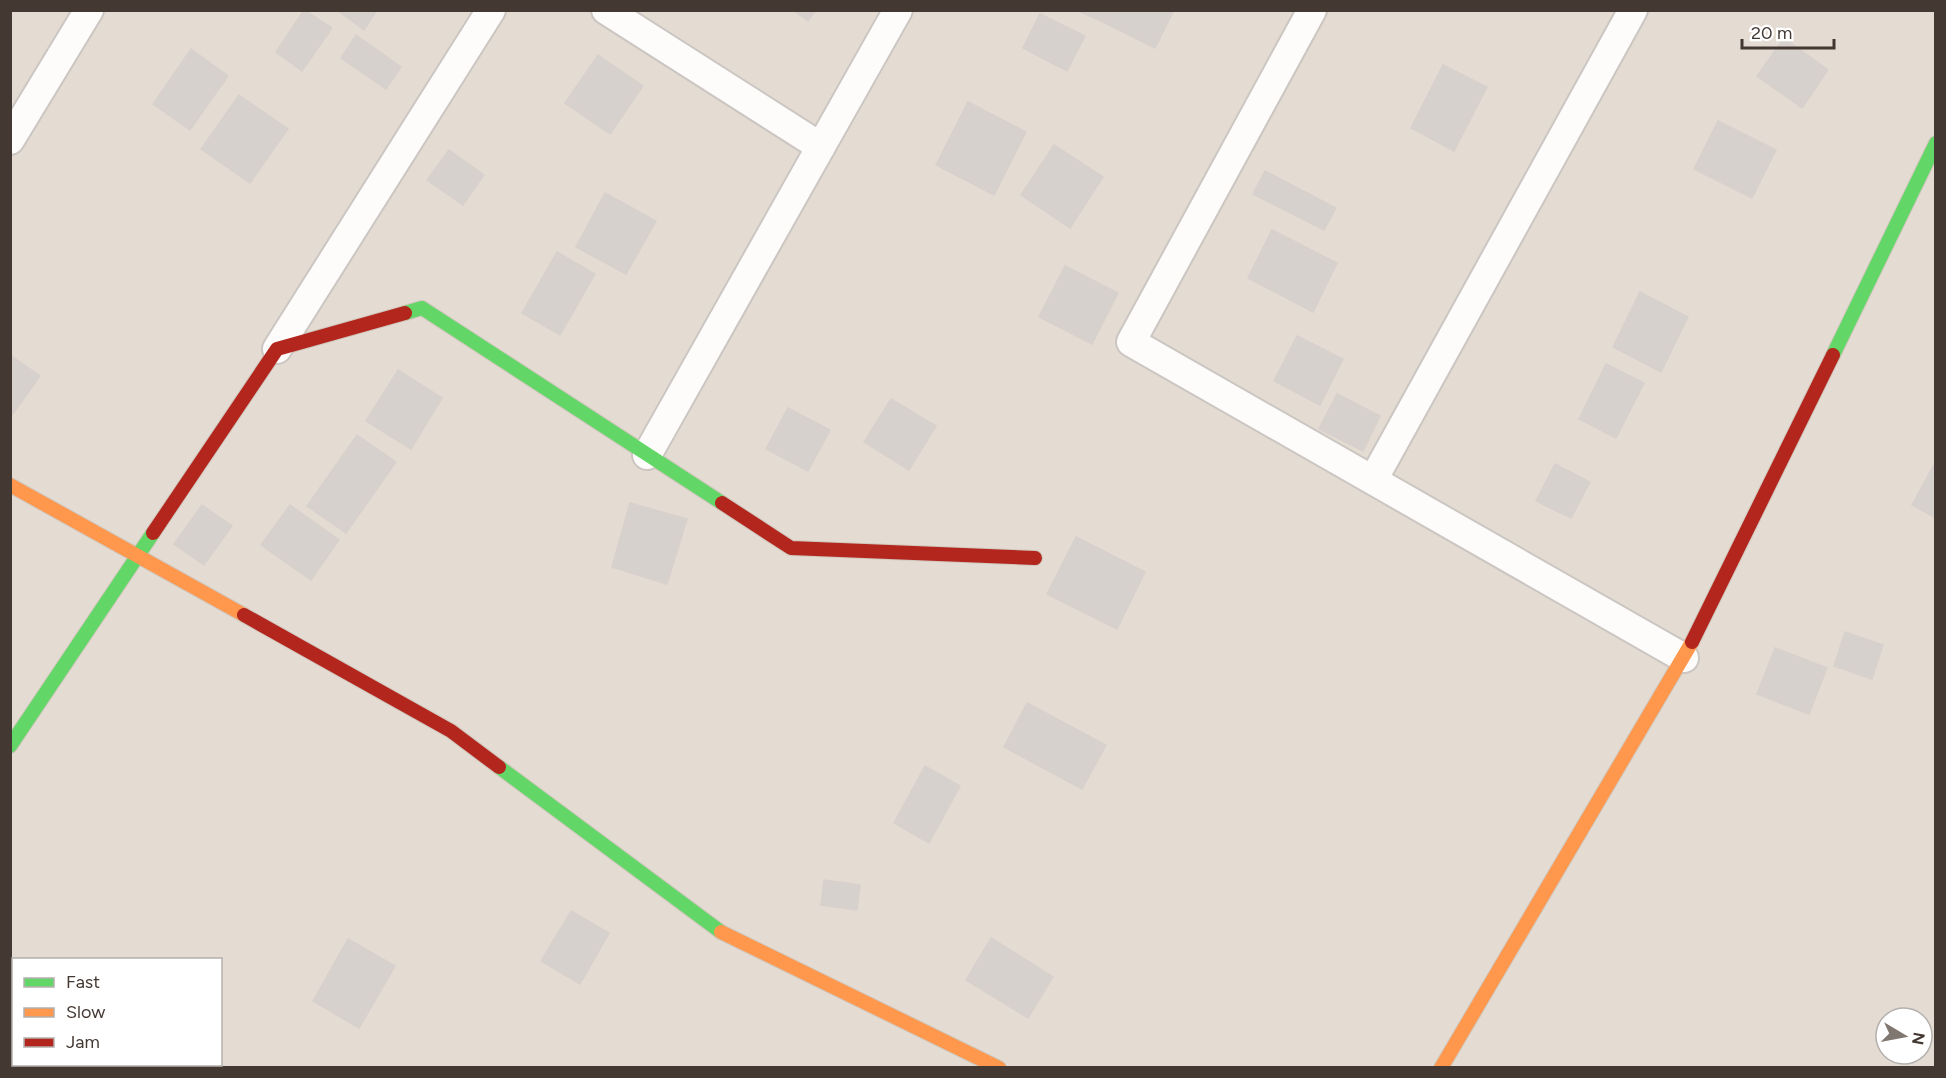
<svg xmlns="http://www.w3.org/2000/svg" width="1946" height="1078" font-family="Figtree,sans-serif">
  <style>
    .residential { fill: #e4dbd2; fill-rule: evenodd }
    .building { fill: #d7d1cd; stroke: #d7d0cc; stroke-width: 1.5 }
    .lines { fill: none; stroke-linecap: round; stroke-linejoin: round }
    .street-casing { stroke: #cbc6c2; stroke-width: 32 }
    .fast-casing { stroke: #d0c7bd; stroke-width: 16 }
    .slow-casing { stroke: #d0c7bd; stroke-width: 16 }
    .jam-casing { stroke: #d0c7bd; stroke-width: 16 }
    .street { stroke: #fdfcfb; stroke-width: 28 }
    .fast { stroke: #63d668; stroke-width: 14 }
    .slow { stroke: #ff974d; stroke-width: 14 }
    .jam { stroke: #b3261e; stroke-width: 14 }
  </style>
  <rect width="100%" height="100%" fill="#efeae6"/>
  <path class="residential" d="M10 11H1935V1067H11ZM14 960H220V1064H14ZM1886 1018H1922V1054H1886Z"/>
  <path class="building" d="M304 10 332 28 302 71 276 52Z
    M337 10H377L364 30Z
    M793 10H816L808 21Z
    M1076 10H1105L1101 21Z
    M1107 10H1174L1155 48 1101 21Z
    M1040 14 1085 36 1067 71 1023 48Z
    M356 35 401 67 386 89 341 58Z
    M1784 38 1828 70 1802 108 1757 76Z
    M191 49 228 76 190 130 153 104Z
    M598 55 643 86 610 134 565 103Z
    M1443 65 1487 87 1454 151 1411 128Z
    M239 95 288 129 250 183 201 149Z
    M968 102 1026 132 994 195 936 165Z
    M1718 121 1776 150 1752 198 1694 169Z
    M1054 145 1103 177 1070 228 1021 195Z
    M449 150 484 175 463 205 427 180Z
    M1265 171 1336 208 1324 230 1253 194Z
    M605 193 656 221 626 274 576 247Z
    M1272 230 1337 263 1313 312 1248 278Z
    M557 252 595 274 560 335 522 313Z
    M1065 266 1118 293 1092 344 1039 317Z
    M1640 292 1688 317 1661 372 1613 347Z
    M1297 336 1343 359 1320 405 1274 381Z
    M10 355 40 376 10 418Z
    M1606 364 1644 383 1616 438 1579 419Z
    M398 370 442 398 411 449 366 421Z
    M1337 394 1380 416 1363 451 1319 429Z
    M891 399 936 426 909 470 864 442Z
    M788 408 830 430 808 471 766 449Z
    M357 435 396 462 346 533 307 506Z
    M1936 461V518L1912 505Z
    M1555 464 1590 482 1571 518 1536 501Z
    M630 503 687 519 667 584 612 567Z
    M202 505 232 526 204 565 174 544Z
    M290 505 339 540 311 580 261 545Z
    M1076 537 1145 572 1117 629 1047 594Z
    M1845 632 1883 645 1872 679 1834 666Z
    M1775 648 1827 668 1809 714 1757 694Z
    M1027 703 1106 745 1082 789 1004 747Z
    M925 766 960 786 929 843 894 823Z
    M824 880 860 885 857 910 821 905Z
    M571 911 609 933 580 984 541 961Z
    M991 938 1053 977 1028 1018 966 980Z
    M348 939 395 966 359 1028 313 1001Z
    M14 971V1031L10 1029V976Z
    M27 1064H49L54 1068H25Z"/>
  <g class="lines">
    <defs>
      <path id="street" d="M606 10 821 147
        M1312 10 1131 342 1684 658
        M10 140 89 10
        M277 349 491 10
        M647 455 898 10
        M1373 480 1633 10"/>
      <path id="fast" d="M405 313 422 308 722 503
        M1833 355 1936 143
        M10 746 153 533
        M499 767 721 932"/>
      <path id="slow" d="M10 485 244 615
        M721 932 999 1068
        M1441 1068 1692 642"/>
      <path id="jam" d="M722 503 791 548 1035 558
        M153 533 277 349 405 313
        M244 615 451 731 499 767
        M1692 642 1833 355"/>
    </defs>
    <use href="#street" class="street-casing"/>
    <use href="#fast" class="fast-casing"/>
    <use href="#slow" class="slow-casing"/>
    <use href="#jam" class="jam-casing"/>
    <use href="#street" class="street"/>
    <use href="#fast" class="fast"/>
    <use href="#slow" class="slow"/>
    <use href="#jam" class="jam"/>
  </g>
  <rect width="1946" height="1078" fill="none" stroke="#443932" stroke-width="24"/>
  <rect x="12" y="958" width="210" height="108" fill="#ffffff" stroke="#b4b0ad" stroke-width="1.5"/>
  <rect x="24" y="978" width="30" height="9" fill="#63d668" stroke="#b4b0ad" stroke-width="1.5"/>
  <text x="66" y="988" font-size="18" fill="#443932">Fast</text>
  <rect x="24" y="1008" width="30" height="9" fill="#ff974d" stroke="#b4b0ad" stroke-width="1.5"/>
  <text x="66" y="1018" font-size="18" fill="#443932">Slow</text>
  <rect x="24" y="1038" width="30" height="9" fill="#b3261e" stroke="#b4b0ad" stroke-width="1.5"/>
  <text x="66" y="1048" font-size="18" fill="#443932">Jam</text>
  <g transform="translate(1904 1036) rotate(100)"><circle r="28" fill="#ffffff" stroke="#b4b0ad" stroke-width="1.5"/>
  <path d="M0-4.5L10 22L0 15L-10 22Z" fill="#807771"/>
  <text y="-9" font-size="16" font-weight="bold" text-anchor="middle" fill="#443932">N</text>
  </g>
  <path d="M1742 39v9h92v-9" fill="none" stroke="#443932" stroke-width="3"/>
  <text x="1751" y="39" font-size="18" fill="#443932" stroke="#ffffff" stroke-width="4.5" paint-order="stroke">20 m</text>
</svg>
